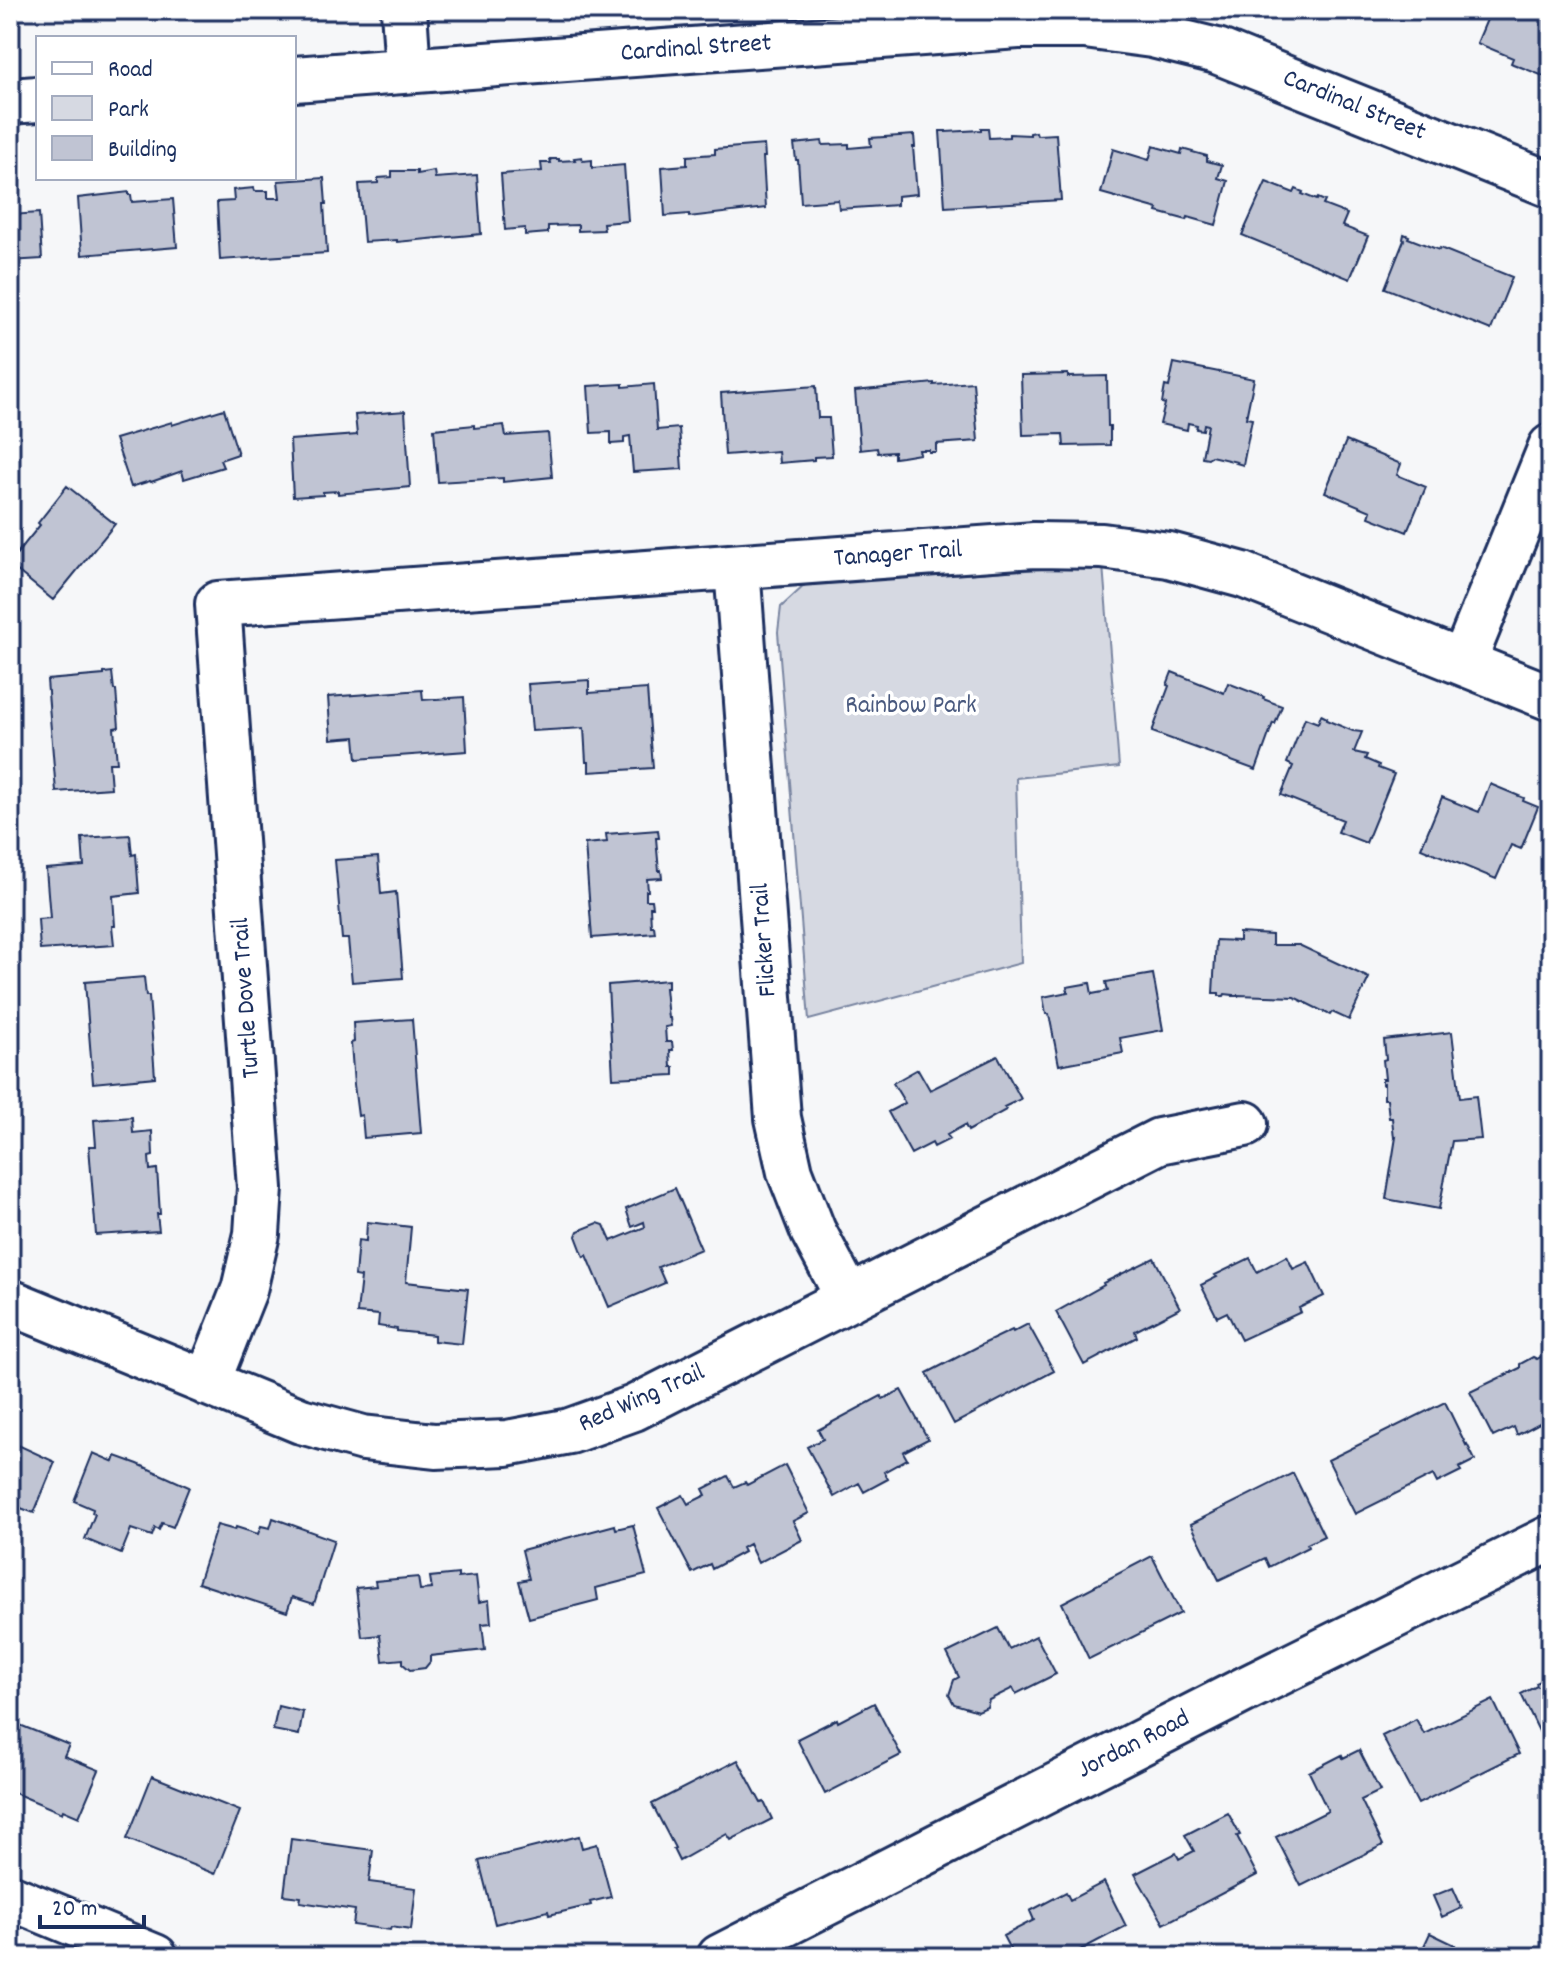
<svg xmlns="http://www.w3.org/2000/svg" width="1561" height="1967" font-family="Dekko,sans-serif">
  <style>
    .green { fill: #d6d9e2; stroke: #7884a0; stroke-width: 2 }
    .building { fill: #c0c4d3; stroke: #1b2f5e; stroke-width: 2 }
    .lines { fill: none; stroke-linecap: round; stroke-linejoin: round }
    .minor-casing { stroke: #1b2f5e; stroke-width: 50 }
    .minor { stroke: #fff; stroke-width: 44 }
    .labels { text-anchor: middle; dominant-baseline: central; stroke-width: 7; stroke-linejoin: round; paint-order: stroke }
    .street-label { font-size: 26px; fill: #1b2f5e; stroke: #fff }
    .park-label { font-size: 26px; fill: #4a5a7f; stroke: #fff }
  </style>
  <rect width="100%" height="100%" fill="#f6f7f9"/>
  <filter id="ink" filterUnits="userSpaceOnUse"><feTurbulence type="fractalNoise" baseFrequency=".0125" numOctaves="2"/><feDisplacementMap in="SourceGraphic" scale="16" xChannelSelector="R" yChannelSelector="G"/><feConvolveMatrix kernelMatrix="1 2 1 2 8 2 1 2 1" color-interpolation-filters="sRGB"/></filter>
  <g filter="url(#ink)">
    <path class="green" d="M1103 565 1119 767 1016 778 1021 963 809 1020 778 632 781 607 806 584Z"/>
    <path class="building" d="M1491 10H1525L1551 20V79L1513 64 1511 63 1513 58 1477 43Z
      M981 128H988L989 138 1009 137V134L1030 135V133L1036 132 1037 135 1056 134 1061 200 945 207 940 131H946V132L981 130Z
      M914 135 915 147H913L917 194 897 196V205L839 209 838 200 801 203 798 160H796L794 144 822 141 823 145 849 144V148L871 146 870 138Z
      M764 145 765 157H763L766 208 689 217V214L665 216 662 167 687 165V156L715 154V149Z
      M1153 146 1181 154 1182 149 1207 156V161L1222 165 1218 178 1228 181 1216 225 1188 217 1187 220 1161 213 1157 212 1158 209 1101 193 1113 149 1149 160Z
      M582 157 583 161 592 160V168L624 165 628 221 603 223 604 230 578 231V225L548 226V233L525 235V228L505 230 501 174 542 171 541 163H551L550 159H559V161L575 160 574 158Z
      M392 171H417V174L434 171 435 178 477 175 481 234 397 242V240L364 242 359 184 378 183V178L392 177Z
      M324 178 326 204H324L327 253 220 260 217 202 234 201 233 190 254 188 255 191H268V198H280L278 181Z
      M1266 182 1294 193 1296 189 1303 192 1302 194 1317 200 1318 198 1325 201 1323 205 1347 214 1342 226 1368 236 1350 279 1242 235Z
      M129 192V195H131L132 202 173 199 177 247 82 255 78 198Z
      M10 201 11 215 39 213 42 259 10 261Z
      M1404 234 1409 236 1408 238 1439 250 1440 248 1512 277 1491 330 1385 288 1404 240 1403 239Z
      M1174 363 1254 379 1246 418 1252 419 1243 465 1236 463 1237 462 1211 456 1208 458 1202 457 1208 425 1204 424 1203 430 1196 429 1197 425 1188 423 1187 430 1160 424 1165 404 1162 403 1165 386 1169 387Z
      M1068 374V377L1107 376 1108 426H1110V445L1064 446 1063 434 1023 435 1021 375Z
      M973 382 978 441 936 444V452H929V450H919L920 454 902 457 894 458V452L878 453 877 448 860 450 855 391 934 383V385Z
      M623 384V387L654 384 657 430 679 428 682 469 633 472 630 436 624 437V443L611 444V432L591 433 588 386Z
      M816 386 818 418H829L832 456 814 457V460L779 463 778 451 725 455 721 393Z
      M224 409 238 454 220 460 223 467 184 479 182 471 151 482 150 481 131 487 115 439 172 422V425Z
      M405 411 410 487 338 494V491L323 492V495L293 497 290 440 357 435 355 415Z
      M474 425V428L504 425 506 436 548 433 552 477 503 482V478L438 482 434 429Z
      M1346 441 1401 464 1397 475 1426 487 1407 532 1369 517 1371 511 1325 492Z
      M67 486 115 524 53 600 10 565V562L40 525 38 523Z
      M112 672 114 690H116L119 727 114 728 117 763H109L111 788 56 792 47 680 104 675V673Z
      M1172 672 1224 693 1228 683 1264 697 1263 699 1282 706 1275 724 1273 723 1256 770 1152 732 1169 686 1167 685Z
      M589 680V693L647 689 653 768 589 772V762H586L584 728 532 731 528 684Z
      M422 690 423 700 464 697 467 751 357 759 355 737 331 739 328 697Z
      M1321 715 1327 718 1326 720 1353 731 1362 732 1354 752 1367 755 1365 759 1379 765 1378 768 1394 774 1366 843 1338 832 1343 820 1281 795 1293 766 1287 763 1305 718 1318 723Z
      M1490 784 1524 798 1523 801 1538 807 1521 849 1511 845 1496 879 1421 848 1442 797 1479 812Z
      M658 830 659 838H656L659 871 661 870 662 878 647 879 648 891H646V900H652L653 907H650L651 926H654L655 933 592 938 585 844 607 842 606 834Z
      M130 835 132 855 136 854 139 893 113 896 115 926H112L114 945 40 950 38 919 50 918 46 869 84 866 82 838Z
      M378 857 381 894 396 892 403 978 352 982 348 939H342L335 860Z
      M1239 933 1272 935V945H1299L1369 978 1349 1020 1332 1012 1330 1015 1294 997 1238 995V996H1233V995L1225 994 1224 996H1219V993H1213L1216 940 1239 941Z
      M1153 974 1163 1030 1120 1038 1123 1053 1059 1065 1049 1014H1046L1043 997 1068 992 1067 987 1090 983 1092 994 1108 991 1106 982Z
      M144 977 146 996H149L155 1077 93 1083 85 982Z
      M668 980V988H665L668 1018H670L671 1026 665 1027 666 1042H672L673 1050H670L671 1067H674V1075L613 1078 608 985Z
      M412 1019 421 1133 364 1138 362 1115 358 1116 354 1085 351 1043 354 1042 353 1023Z
      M1452 1032 1460 1098 1476 1096 1481 1139 1452 1141 1439 1209 1386 1199 1396 1137 1394 1138 1392 1118H1389L1387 1099H1384V1083L1382 1084V1079H1385L1383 1060 1386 1059 1384 1040Z
      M998 1056 1021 1099 1004 1107 1006 1110 968 1131 965 1125 947 1135 950 1139 934 1147 932 1143 911 1154 888 1112 905 1103 893 1083 918 1069 930 1090Z
      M132 1117 133 1133 152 1131 153 1156 149 1157 150 1170 157 1169 160 1214H157L159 1231 96 1235 89 1146H96L94 1120Z
      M675 1188 701 1249 658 1267 665 1283 609 1307 587 1255 584 1257 576 1236 578 1231 598 1223 604 1225 611 1241 645 1227 644 1222 632 1227 626 1209Z
      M367 1222 411 1227 406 1282 468 1289 462 1344 434 1341V1335L397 1331V1329L378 1326 379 1315 357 1313 361 1277 355 1276 358 1240 366 1241Z
      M1287 1256 1293 1269 1308 1262 1324 1296 1299 1308 1301 1312 1241 1340 1227 1312 1217 1317 1201 1285 1217 1277 1215 1275 1250 1258 1257 1272Z
      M1154 1258 1180 1308 1135 1331 1137 1337 1084 1365 1056 1312 1104 1285 1103 1283Z
      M1028 1324 1054 1371 954 1424 927 1373 983 1344 1012 1330 1013 1332Z
      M1551 1351V1417L1517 1435 1514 1427 1493 1437 1470 1392 1520 1368V1364L1533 1357 1537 1359Z
      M901 1390 928 1439 903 1452 907 1459 884 1472 888 1479 864 1492 859 1483 834 1497 807 1447 823 1439 818 1430 881 1396 883 1399Z
      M1445 1402 1466 1445 1467 1444 1475 1460 1459 1468 1461 1471 1437 1483 1433 1475 1355 1514 1328 1460Z
      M10 1444 15 1446 16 1444 55 1462 34 1513 10 1504Z
      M93 1453 114 1462 116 1456 138 1464 189 1487 173 1527 162 1523 159 1530 155 1528 152 1536 131 1529 121 1554 85 1539 95 1514 92 1513 93 1509 74 1501Z
      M785 1465 809 1513 793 1521 802 1540 758 1563 749 1544 742 1548 744 1552 712 1569 710 1564 692 1573 658 1508 683 1495 688 1504 706 1495 703 1489 728 1476 734 1487 745 1482 747 1485Z
      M1293 1473 1324 1536 1307 1544 1308 1547 1269 1567 1265 1558 1219 1580 1191 1524Z
      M273 1518 334 1540 314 1604 292 1597 287 1612 198 1583 217 1525 235 1530 236 1527 258 1534 261 1526 270 1528Z
      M615 1525 616 1529 633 1525 646 1575 596 1588 598 1600 529 1618 519 1581 529 1579 522 1550Z
      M1152 1556 1181 1613 1089 1659 1062 1603Z
      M458 1574V1578L476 1576 479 1602 489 1600 491 1623 482 1624 485 1650 430 1656V1662L425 1668 410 1670 403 1664V1659L383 1661 380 1635 362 1637 356 1588 376 1586 375 1581 418 1577 420 1590 432 1589 430 1577Z
      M998 1628 1009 1649 1036 1636 1056 1674 1016 1694 1013 1688 989 1700 987 1707 978 1711 954 1704 949 1695 954 1680 959 1677 947 1653Z
      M1551 1676V1754H1550L1521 1694 1537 1686 1536 1683Z
      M1493 1700 1519 1754 1418 1804 1382 1736 1416 1719 1424 1734Z
      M874 1703 901 1755 825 1794 797 1739 837 1719 838 1722Z
      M278 1706 303 1712 299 1735 273 1730Z
      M10 1721 69 1745 64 1756 99 1770 79 1817 63 1810 62 1813 10 1791Z
      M1359 1750 1380 1791 1361 1800 1383 1845 1301 1886 1276 1837 1328 1811 1309 1772 1342 1755 1343 1758Z
      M738 1760 761 1803 764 1802 772 1819 731 1840 727 1834 679 1861 673 1849 675 1848 652 1804Z
      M152 1776 240 1811 215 1874 127 1839Z
      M1228 1813 1240 1835 1237 1836 1257 1875 1164 1924 1135 1874 1176 1853 1179 1859 1194 1851 1185 1835Z
      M579 1836 582 1848 597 1844 611 1897 590 1902 591 1905 549 1915 548 1911 495 1924 479 1861Z
      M291 1839 373 1850 369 1882 416 1888 411 1930 391 1927 390 1930 353 1925 355 1910 300 1902 301 1897 284 1895Z
      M1104 1882 1126 1926 1067 1957H1014L1003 1936 1034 1920 1030 1911 1066 1892 1070 1900Z
      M1453 1888 1462 1908 1442 1917 1433 1896Z
      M1430 1933 1455 1945 1451 1954 1458 1957H1419Z"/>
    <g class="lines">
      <defs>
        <path id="minor" d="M404 10 408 70
          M294 79 1018 26H1085L1152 35 1217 51 1551 185
          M10 101 38 99
          M737 567 778 1118 790 1172 813 1231 849 1299
          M1463 663 1551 447
          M10 1302 301 1421 363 1438 435 1446 507 1443 570 1431 634 1408 1159 1141 1245 1124
          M207 1383 244 1290 257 1234 260 1188 218 604 1034 545 1102 546 1169 555 1243 575 1551 698
          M10 1897 155 1957
          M720 1957 1244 1690 1551 1538"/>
      </defs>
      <use href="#minor" class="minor-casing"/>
      <use href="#minor" class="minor"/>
    </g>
  </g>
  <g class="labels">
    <g class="street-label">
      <text transform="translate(696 49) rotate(-4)">Cardinal Street</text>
      <text transform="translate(1354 106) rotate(22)">Cardinal Street</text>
      <text transform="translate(898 555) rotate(-4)">Tanager Trail</text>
      <text transform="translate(765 940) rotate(-94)">Flicker Trail</text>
      <text transform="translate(247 998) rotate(-94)">Turtle Dove Trail</text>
      <text transform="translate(642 1399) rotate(-24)">Red Wing Trail</text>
      <text transform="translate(1134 1745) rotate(-27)">Jordan Road</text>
    </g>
    <g class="park-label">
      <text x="911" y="706">Rainbow Park</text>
    </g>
  </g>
  <rect width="1561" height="1967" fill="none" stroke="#fff" stroke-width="40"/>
  <rect x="20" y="20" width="1521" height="1927" fill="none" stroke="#1b2f5e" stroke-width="3" filter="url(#ink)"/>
  <rect x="36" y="36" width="260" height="144" fill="#ffffff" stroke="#a4acbf" stroke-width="2"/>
  <rect x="52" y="62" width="40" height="12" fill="#ffffff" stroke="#a4acbf" stroke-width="2"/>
  <text x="108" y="76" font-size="24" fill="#1b2f5e">Road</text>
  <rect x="52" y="96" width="40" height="24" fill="#d6d9e2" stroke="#a4acbf" stroke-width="2"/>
  <text x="108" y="116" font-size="24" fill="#1b2f5e">Park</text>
  <rect x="52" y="136" width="40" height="24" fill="#c0c4d3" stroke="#a4acbf" stroke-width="2"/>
  <text x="108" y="156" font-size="24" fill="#1b2f5e">Building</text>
  <path d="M40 1915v12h104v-12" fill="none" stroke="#1b2f5e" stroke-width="4"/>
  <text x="52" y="1915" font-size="24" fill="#1b2f5e" stroke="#ffffff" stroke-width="6" paint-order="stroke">20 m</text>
</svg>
